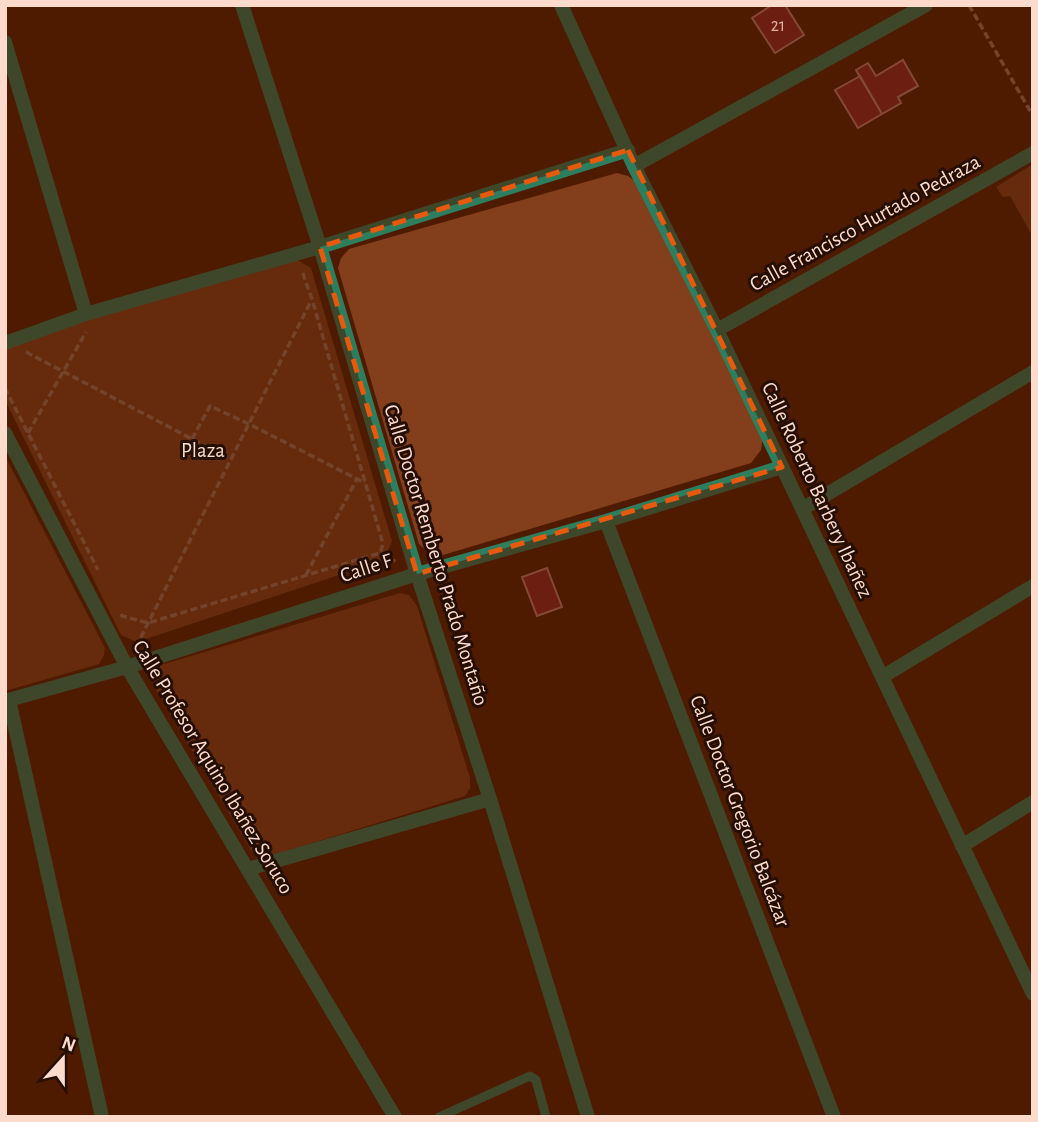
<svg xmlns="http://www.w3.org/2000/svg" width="1038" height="1122" font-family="'Alegreya Sans',sans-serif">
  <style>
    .green { fill: #833e1c }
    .building { fill: #902526; stroke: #c47f79; stroke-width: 2 }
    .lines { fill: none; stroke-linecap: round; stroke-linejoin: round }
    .path { stroke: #a17560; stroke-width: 3.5; stroke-dasharray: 7 3.5; stroke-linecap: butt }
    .service { stroke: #2d7d5f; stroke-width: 9 }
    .minor { stroke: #2d7d5f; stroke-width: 14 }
    .marked { fill: none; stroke: #e8590c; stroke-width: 5; stroke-dasharray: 14 9; stroke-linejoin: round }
    .labels { text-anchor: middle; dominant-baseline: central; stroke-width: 6; stroke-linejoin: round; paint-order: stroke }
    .number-label { font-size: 18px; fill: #e2aea2 }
    .street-label { font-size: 21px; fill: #fddbcc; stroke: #250e04 }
    .park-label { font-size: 21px; fill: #f6dbcf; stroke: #250e04 }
  </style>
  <rect width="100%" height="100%" fill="#4f1b00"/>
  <path class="green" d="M1033 164V237L1010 196 1003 197 996 187Z
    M617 173 628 176 635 181 763 435 761 450 751 463 443 555 428 552 419 544 338 268 341 258 349 249Z
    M289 255 311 268 392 541 384 560 137 642 121 635 5 400V346Z
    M5 456 105 648 104 655 99 664 5 691Z
    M400 593 409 595 417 606 470 778V788L465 796 270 856 257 855 252 852 154 686 153 675 161 665Z"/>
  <path class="building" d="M772 5H785L804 35 775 53 752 18Z
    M903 60 918 86 898 97 901 103 882 114 856 70 868 63 876 76Z
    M860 76 882 114 858 128 835 90Z
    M547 568 562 607 537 616 522 577Z"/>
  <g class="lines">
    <path class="path" d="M969 5 1033 116
      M26 352 230 459
      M5 388 98 570
      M28 433 86 332
      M192 439 210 406 249 424 365 483
      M380 553 396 562
      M306 575 357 479
      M121 614 122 616 148 623 380 553 383 544 312 299 303 274 301 272
      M136 647 311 301"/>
    <path class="service" d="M439 1117 530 1076 536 1080 546 1117"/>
    <path class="minor" d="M242 5 320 247 417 574 490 799 588 1117
      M561 5 634 166 717 330 1033 994
      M5 42 86 314
      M634 166 926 5
      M717 330 1033 153
      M5 343 86 314 320 247 628 150
      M5 433 127 667 395 1117
      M802 509 1033 372
      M606 521 834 1117
      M882 677 1033 586
      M9 700 102 1117
      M5 701 127 667 417 574 606 521 782 467
      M962 846 1033 802
      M248 869 490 799"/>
  </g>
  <path d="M0 0H1038V1122H0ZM628 150 782 467 417 574 320 247Z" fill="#4f1b00" fill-opacity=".55" fill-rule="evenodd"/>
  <path class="marked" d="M628 150 782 467 417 574 320 247Z"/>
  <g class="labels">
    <g class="number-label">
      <text x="778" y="26">21</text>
    </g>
    <g class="street-label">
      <text transform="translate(865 223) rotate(-29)">Calle Francisco Hurtado Pedraza</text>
      <text transform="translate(817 490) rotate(65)">Calle Roberto Barbery Ibañez</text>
      <text transform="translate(436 555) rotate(73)">Calle Doctor Remberto Prado Montaño</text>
      <text transform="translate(366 568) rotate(-18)">Calle F</text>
      <text transform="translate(213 767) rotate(59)">Calle Profesor Aquino Ibañez Soruco</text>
      <text transform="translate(740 811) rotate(69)">Calle Doctor Gregorio Balcázar</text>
    </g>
    <g class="park-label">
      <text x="203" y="450">Plaza</text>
    </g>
  </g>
  <rect width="1038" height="1122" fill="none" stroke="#fddbcc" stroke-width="14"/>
  <g transform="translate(63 1059) rotate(21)" stroke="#250e04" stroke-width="5" paint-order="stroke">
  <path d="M0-5L12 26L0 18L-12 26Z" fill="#fddbcc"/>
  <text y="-10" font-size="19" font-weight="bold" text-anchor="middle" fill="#fddbcc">N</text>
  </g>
</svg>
